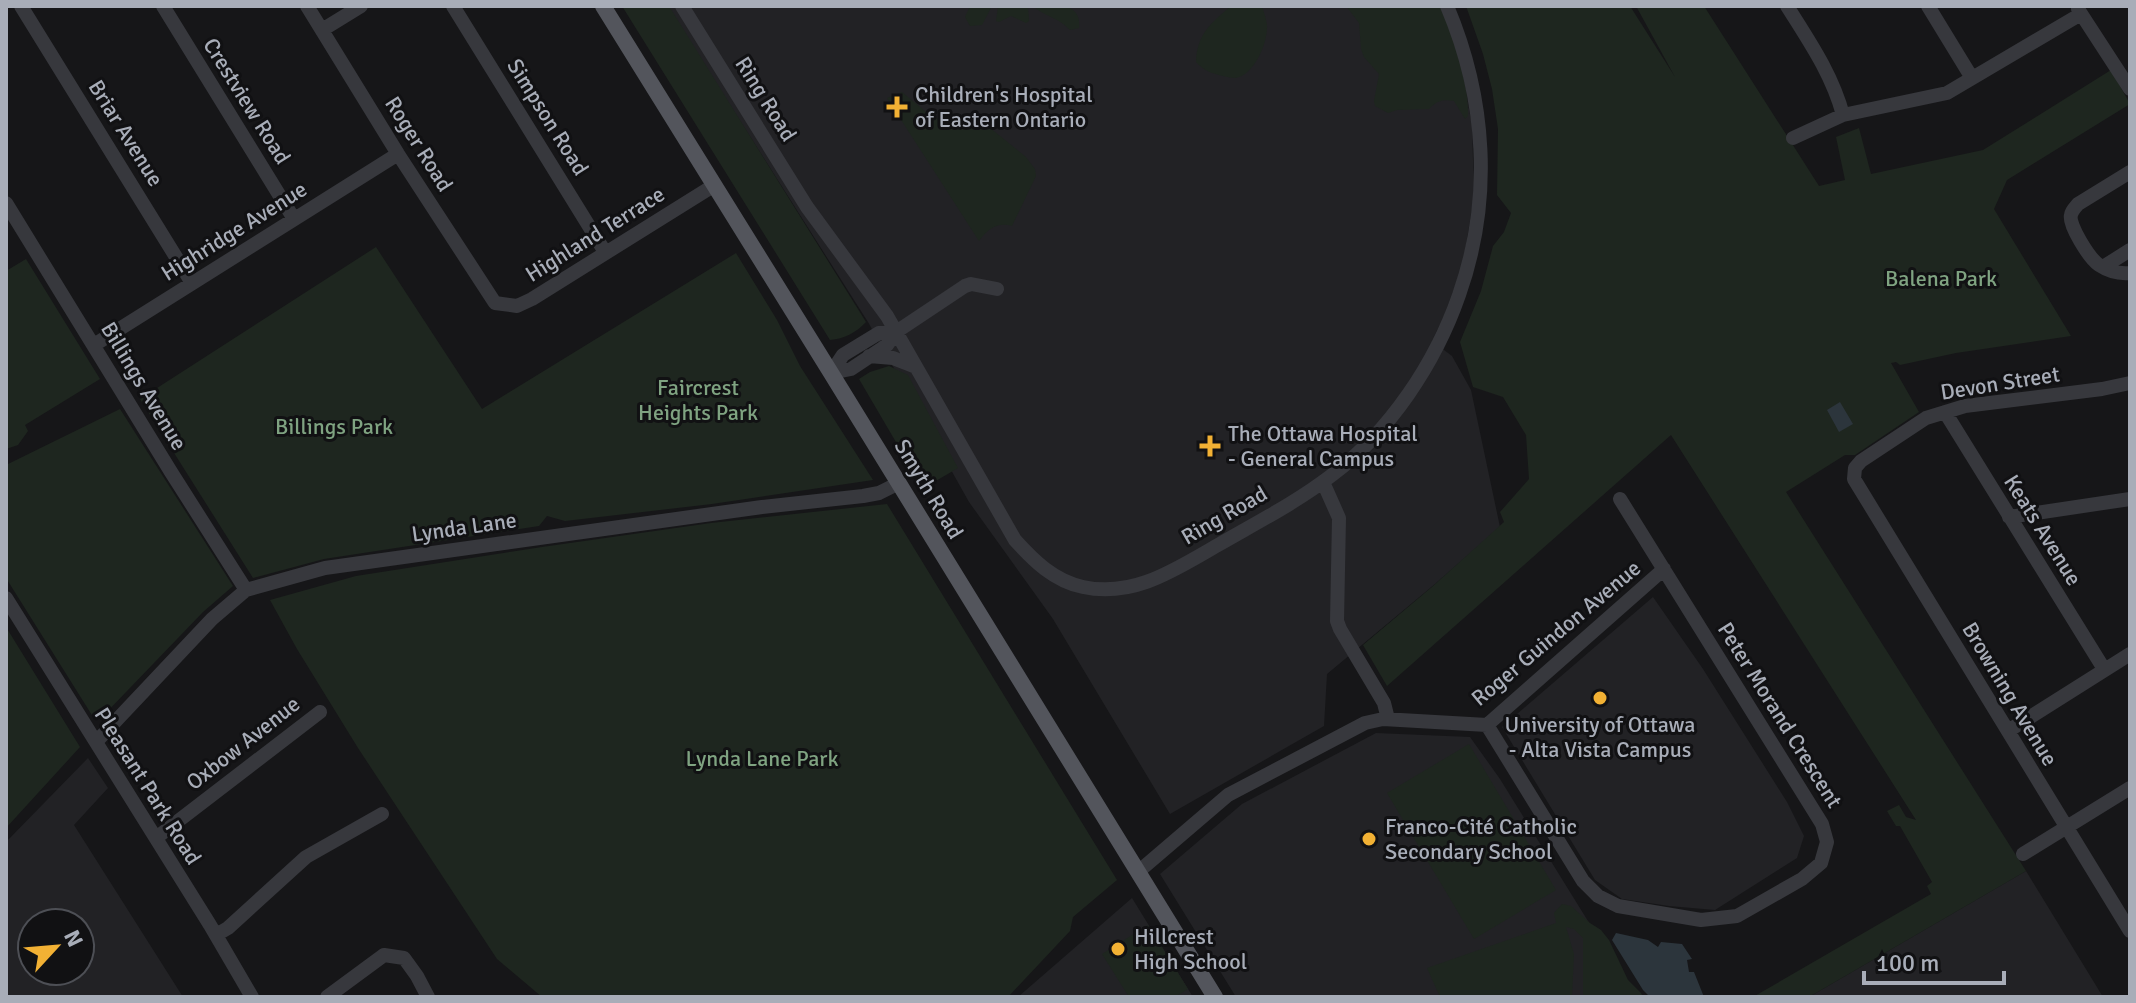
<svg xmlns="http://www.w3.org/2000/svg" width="2136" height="1003" font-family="Signika,sans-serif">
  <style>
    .built { fill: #222225; fill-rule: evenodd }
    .green { fill: #1e261f }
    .water { fill: #2c353c }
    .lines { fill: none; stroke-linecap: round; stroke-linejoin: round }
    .minor { stroke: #37383d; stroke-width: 14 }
    .major { stroke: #53555c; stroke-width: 16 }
    .poi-dot { fill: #f2b134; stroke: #111113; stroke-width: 3 }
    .labels { text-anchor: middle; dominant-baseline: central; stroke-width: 6; stroke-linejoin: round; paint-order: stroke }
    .poi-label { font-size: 22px; fill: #a8adb8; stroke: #111113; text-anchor: start }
    .street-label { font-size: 22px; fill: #a8adb8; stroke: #111113 }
    .park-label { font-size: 22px; fill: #7fa381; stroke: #111113 }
  </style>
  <rect width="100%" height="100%" fill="#161618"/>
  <path class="built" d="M667 6H1440L1458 51 1472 125 1474 196 1463 264 1444 316 1432 341 1452 356 1471 390 1500 527 1435 584 1327 674 1324 726 1170 814 1053 619 969 502 868 322Z
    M1653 597 1703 669 1787 802 1804 836 1797 858 1715 910 1669 906 1622 899 1595 880 1502 727Z
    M1376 733 1470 737 1500 779 1635 997H1236L1160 874 1242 804Z
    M88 758 108 788 74 825 183 997H6V842ZM32 923H80V971H32Z
    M2026 871 2103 997H1809Z
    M1132 898 1193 997H1018Z"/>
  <path class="green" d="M622 6H669L866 322C857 332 844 339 830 340Z
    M970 6H992L982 25 970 26 965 17Z
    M998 6H1028L1029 21 1026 23 1011 16 999 22 996 21Z
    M1033 6C1053 6 1082 0 1079 28L1070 30C1058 17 1045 17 1033 6Z
    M1231 6H1262C1264 12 1266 19 1267 25 1268 42 1255 74 1236 78 1232 78 1228 77 1223 76 1211 73 1204 71 1196 62 1197 34 1211 23 1231 6Z
    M1346 6H1440C1454 36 1469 82 1468 116L1465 119 1454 101C1442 99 1437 101 1429 109L1397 110 1388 113 1375 106 1374 101 1379 74 1364 57 1361 49 1359 23Z
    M1466 6H1630L1675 77 1636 6H1704L1819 186 1845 180 1836 137 1859 128 1871 174 1983 150 2111 70 2130 104 2007 180 1994 209 2071 336 1956 353 1900 365 1896 362 1891 363 1919 412 1855 455H1845L1786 492 2026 871 1809 997H1753L1931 894 1927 886 1932 882 1900 826H1896L1887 811 1899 805 1906 817 1916 820 1671 435 1387 686 1363 645 1433 586 1504 522 1500 512 1529 479 1526 435 1503 397 1473 387 1460 342 1481 291 1493 246 1504 232 1511 213 1497 195 1498 129 1492 89 1483 54Z
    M902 92 932 117 943 120 973 119 984 123 1026 157 1035 169 1036 176 1012 226C997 222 988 229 979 241L887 98Z
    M376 247 482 409 736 253 777 320 800 366 873 480 712 504 565 521 547 516 539 526 324 559 253 578 140 399Z
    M26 259 100 379 25 425 28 431 18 445 6 449V271Z
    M889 366 908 375 958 468 934 482 917 478 859 379 870 372Z
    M120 409 233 586 203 612 102 717 95 720 6 578V465Z
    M887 504 1117 880 1073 917 1070 931 1008 997H542L497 959 358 748 297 649 270 600 356 576 542 547 711 523Z
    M6 627 80 747 6 828Z
    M1469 744 1556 890 1474 939 1387 793Z
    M1562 904 1571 906 1590 923 1601 930 1609 940 1628 980 1641 993 1643 997H1583V938L1574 929 1566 927 1574 954 1572 997H1440L1427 968 1556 923 1554 913Z
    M1148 925 1188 989 1175 997H1129L1102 954Z"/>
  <path class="water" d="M1840 402 1853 424 1839 432 1827 410Z
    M1616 933 1648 940 1658 947 1661 942 1682 944 1692 959 1687 960 1689 972H1694L1704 997H1650L1643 990 1612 940Z"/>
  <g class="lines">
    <path class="minor" d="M21 6 192 283
      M163 6 294 219
      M307 6 398 154 495 303 517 306 532 299 713 186
      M453 6 605 252
      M682 6 807 207 887 316 1015 540C1034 561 1054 581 1083 587 1134 598 1176 569 1218 545 1256 523 1297 502 1332 475 1390 431 1435 364 1459 295 1493 199 1486 98 1447 6
      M1787 6C1809 41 1832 74 1843 115
      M1928 6 1972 78
      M2078 9 2130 89
      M322 30 361 6
      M1793 138 1843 115 1947 93 2081 14
      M2130 172 2078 204C2075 208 2072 210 2071 215 2068 225 2090 259 2099 265 2108 271 2119 274 2130 273
      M6 203 171 472 246 590
      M2103 267 2130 250
      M94 345 398 154
      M869 356 893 358 916 367
      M831 373 851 369 887 345 896 332 965 286 971 284 997 289
      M831 373 843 355 879 333 896 332
      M2130 383 2102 389 1965 406 1926 418 1861 461 1855 468 1854 479 2130 931
      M1945 412 2104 669
      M1323 482 1339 518 1337 621 1340 629 1384 703 1388 719
      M2009 517 2130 499
      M6 598 210 925 252 997
      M1487 725 1583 881 1598 896 1618 906 1701 920 1737 916 1802 879 1821 863 1827 842 1822 824 1620 499
      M2008 731 2130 654
      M96 742 212 619 246 590 325 568 762 507 863 496 879 493 899 483
      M156 838 320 712
      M2023 854 2130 788
      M1138 872 1228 795 1365 723 1383 719 1487 725 1664 569
      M216 935 228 928 306 857 382 814
      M327 997 384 955 404 958 417 976 428 997"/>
    <path class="major" d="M603 6 831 373 1215 997"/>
  </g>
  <g class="poi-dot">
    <path d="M893 95h8v8h8v8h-8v8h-8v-8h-8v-8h8z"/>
    <path d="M1206 434h8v8h8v8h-8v8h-8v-8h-8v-8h8z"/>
    <circle cx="1600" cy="698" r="8"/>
    <circle cx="1369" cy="839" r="8"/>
    <circle cx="1118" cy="949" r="8"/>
  </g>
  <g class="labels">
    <g class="poi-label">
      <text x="915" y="94">Children's Hospital<tspan x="915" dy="25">of Eastern Ontario</tspan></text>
      <text x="1228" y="433">The Ottawa Hospital<tspan x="1228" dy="25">- General Campus</tspan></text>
      <text x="1600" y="724" text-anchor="middle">University of Ottawa<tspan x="1600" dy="25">- Alta Vista Campus</tspan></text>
      <text x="1385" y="826">Franco-Cité Catholic<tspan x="1385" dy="25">Secondary School</tspan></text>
      <text x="1134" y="936">Hillcrest<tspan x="1134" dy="25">High School</tspan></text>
    </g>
    <g class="street-label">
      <text transform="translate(766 99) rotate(58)">Ring Road</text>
      <text transform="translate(247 101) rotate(58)">Crestview Road</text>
      <text transform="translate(548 117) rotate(58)">Simpson Road</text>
      <text transform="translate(126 133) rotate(58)">Briar Avenue</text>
      <text transform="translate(419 144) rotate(58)">Roger Road</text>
      <text transform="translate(234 231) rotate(-32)">Highridge Avenue</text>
      <text transform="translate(595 234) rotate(-32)">Highland Terrace</text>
      <text transform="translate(2000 383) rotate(-9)">Devon Street</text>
      <text transform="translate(144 386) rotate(59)">Billings Avenue</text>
      <text transform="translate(929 489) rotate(59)">Smyth Road</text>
      <text transform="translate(1224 515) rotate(-30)">Ring Road</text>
      <text transform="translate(464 527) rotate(-8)">Lynda Lane</text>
      <text transform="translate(2043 530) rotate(58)">Keats Avenue</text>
      <text transform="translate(1556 633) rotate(-40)">Roger Guindon Avenue</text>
      <text transform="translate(2010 694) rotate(59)">Browning Avenue</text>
      <text transform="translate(1780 715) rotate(58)">Peter Morand Crescent</text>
      <text transform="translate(243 743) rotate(-38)">Oxbow Avenue</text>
      <text transform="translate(148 786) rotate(58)">Pleasant Park Road</text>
    </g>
    <g class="park-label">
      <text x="1941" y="278">Balena Park</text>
      <text x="698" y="387">Faircrest<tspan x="698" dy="25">Heights Park</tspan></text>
      <text x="334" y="426">Billings Park</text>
      <text x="762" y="758">Lynda Lane Park</text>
    </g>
  </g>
  <rect width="2136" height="1003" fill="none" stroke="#a8adb8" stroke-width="16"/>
  <g transform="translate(56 947) rotate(64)"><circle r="38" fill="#111113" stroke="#4d4f55" stroke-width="2"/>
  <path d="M0-6L14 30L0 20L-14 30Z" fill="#f2b134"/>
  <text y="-12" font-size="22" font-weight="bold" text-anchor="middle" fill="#a8adb8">N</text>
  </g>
  <path d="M1864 971v12h140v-12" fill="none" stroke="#a8adb8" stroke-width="4"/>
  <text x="1876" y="971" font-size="24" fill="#a8adb8" stroke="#111113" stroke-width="6" paint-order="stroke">100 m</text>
</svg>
